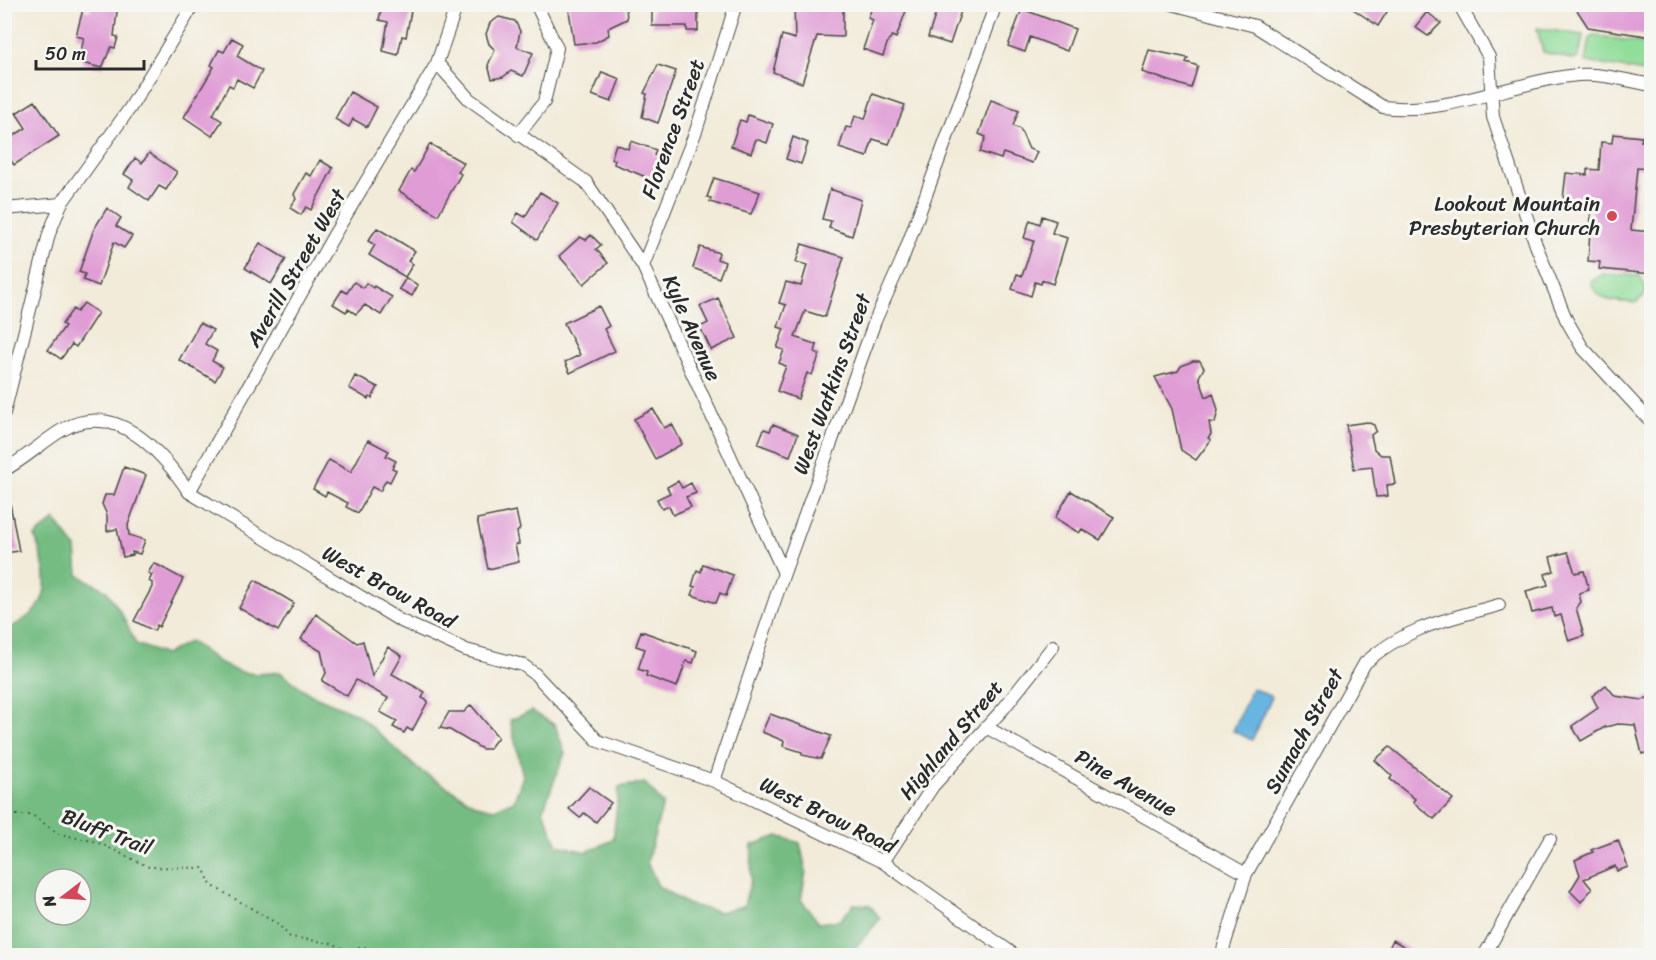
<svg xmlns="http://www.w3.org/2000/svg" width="1656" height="960" font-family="Sriracha,sans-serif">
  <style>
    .green { fill: #91dd9a; stroke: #5e8462; stroke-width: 1.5 }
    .forest { fill: #74bc82; stroke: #507456; stroke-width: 1.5; fill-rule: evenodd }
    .water { fill: #69b5e2; stroke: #4a7086; stroke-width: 1.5 }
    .building { fill: #e09dd5 }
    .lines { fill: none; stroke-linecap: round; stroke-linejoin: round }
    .minor-casing { stroke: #494845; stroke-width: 14 }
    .path { stroke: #494845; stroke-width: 2; stroke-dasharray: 1.5 4.5; stroke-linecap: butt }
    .minor { stroke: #fff; stroke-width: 12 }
    .poi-dot { fill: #d1495b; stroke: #f6f6f2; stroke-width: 2 }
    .labels { text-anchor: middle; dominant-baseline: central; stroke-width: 6; stroke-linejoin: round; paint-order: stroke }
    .street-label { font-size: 21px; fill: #2b2b2b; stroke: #f6f6f2 }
    .poi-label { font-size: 21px; fill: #2b2b2b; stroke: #f6f6f2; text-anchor: end }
  </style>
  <rect width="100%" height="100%" fill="#f6f6f2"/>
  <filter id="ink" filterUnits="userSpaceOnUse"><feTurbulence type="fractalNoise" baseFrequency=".0167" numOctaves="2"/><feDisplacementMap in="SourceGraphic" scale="12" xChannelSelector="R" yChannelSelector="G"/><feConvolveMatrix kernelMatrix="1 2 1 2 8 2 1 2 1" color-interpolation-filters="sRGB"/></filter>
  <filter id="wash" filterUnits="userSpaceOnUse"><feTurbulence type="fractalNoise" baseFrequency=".008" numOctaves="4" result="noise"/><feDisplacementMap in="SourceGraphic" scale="24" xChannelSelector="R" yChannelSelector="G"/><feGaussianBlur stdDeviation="1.35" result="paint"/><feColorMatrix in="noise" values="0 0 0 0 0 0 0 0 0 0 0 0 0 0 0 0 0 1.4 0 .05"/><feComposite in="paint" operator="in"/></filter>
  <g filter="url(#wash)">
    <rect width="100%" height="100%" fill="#f2ebd9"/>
    <path class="green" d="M1537 28 1583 35 1579 56 1574 60 1543 52Z
      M1593 35 1648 44 1644 72 1586 62 1590 38Z
      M1603 274 1640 276 1646 288 1645 295 1635 303C1615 301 1598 303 1591 282Z"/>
    <path class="forest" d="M55 520 76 548 78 575 106 590 122 614 136 644 165 655 190 641C225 667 235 679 280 672L310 694 357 714 419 770 477 805 494 809 514 801 523 776 510 720 532 711 555 725 565 753 543 810 558 845 586 852 613 840 619 787 645 783 663 804 647 862 658 886 687 904 719 912 744 906 751 879 752 845 778 836 800 843 806 871 801 900 819 923 840 920 854 904 870 905 880 919 848 956 5 955V630C55 607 50 583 35 536ZM45 879H81V915H45Z"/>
    <path class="water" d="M1252 688 1272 697 1252 740 1233 731Z"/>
    <g id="blocks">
      <path class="building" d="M91 4H118L114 36 118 37 115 48 111 47 102 68 82 63 85 52 81 51 84 38 76 36 83 9 90 11Z
        M382 4H404L403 9 411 11 406 37 402 36 398 55 383 51 388 22 379 20Z
        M568 4 626 7 627 19 608 28 609 35 596 42 574 44Z
        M652 4H698V31H687V26H652Z
        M804 4 843 6V37L817 36 802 83 773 72 782 35 795 39 794 5Z
        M896 4 907 8 896 38 892 36 888 41 883 56 863 49 873 20 868 18 873 5Z
        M939 4H951L961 11 950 44 928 37Z
        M1346 4H1392L1378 26Z
        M1573 4H1652V37L1588 27Z
        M1022 9 1075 29 1067 51 1030 37 1025 52 1008 46Z
        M1427 12 1441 23 1428 36 1415 27Z
        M499 17 515 21 520 31 517 47 533 53 523 76 511 71 503 77 492 79 488 65 495 50 489 44 486 34 490 23Z
        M232 38 243 44 237 56 262 71 253 88 237 79 233 87 229 85 213 115 222 121 212 136 184 117 214 67 211 65 219 50 224 52Z
        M1149 50 1188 58 1186 62 1198 66 1191 88 1142 72Z
        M658 65 676 71 658 123 642 117 647 94 644 93Z
        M602 72 620 79 611 102 592 95Z
        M350 92 377 107 367 127 353 119 349 127 335 119Z
        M873 94 905 105 889 144 873 139 867 157 839 148 846 127 851 128 855 116 865 119Z
        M991 100 1019 110 1013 126 1020 129 1029 149 1037 152 1032 163 1003 153 1001 159 980 152 986 137 979 134Z
        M35 101 59 136 14 165 4 150V142L26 128 16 113Z
        M748 115 773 124 767 143 756 139 751 153 731 146 740 120 746 122Z
        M1613 134 1642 137 1641 141 1652 142 1649 169 1637 168 1631 230 1652 232V274L1599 269 1600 262 1588 261 1592 201 1563 199 1566 173 1587 175V169L1599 170 1601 142 1612 143Z
        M793 137 808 143 801 164 786 159Z
        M631 141 656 150 654 155 660 157 651 179 614 164 615 160 611 159 616 144 628 149Z
        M430 144 464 163 458 172 461 174 438 215 399 191 411 170 414 172Z
        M149 153 177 172 166 190 159 186 149 201 129 187 133 180 124 174 135 158 142 163Z
        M320 160 333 168 311 210 306 207 301 215 290 208 296 199 294 194 306 173 311 176Z
        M714 178 760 192 751 214 710 202 711 198 707 197Z
        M830 189 861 200 852 236 829 228 831 221 822 219Z
        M540 192 558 203 537 240 513 222 518 213 525 217Z
        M107 208 121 218 116 226 132 236 124 248 114 242 99 286 83 280 85 274 79 272 94 229Z
        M1042 216 1056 221 1052 233 1067 238 1053 284 1042 280 1041 284 1035 282 1031 296 1012 289 1017 274 1022 276 1034 241 1024 238 1030 220 1040 224Z
        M377 228 415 251 408 261 413 264 405 277 369 255 375 245 368 241Z
        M591 235 601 245 596 249 608 263 584 284 559 256 580 237 586 240Z
        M260 243 286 259 271 284 245 268Z
        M802 244 844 257 825 317 805 311 795 337 817 345 815 352 820 354 812 375 807 373 798 399 777 391 786 366 779 363 784 350 777 348 784 329 778 327 786 305 779 303 786 282 801 286 807 265 796 262Z
        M700 247 719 253 717 259 725 262 719 278 693 268Z
        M406 278 418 285 412 296 399 289Z
        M354 282 363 288 366 283 373 288 374 286 392 297 381 315 365 305 356 314 348 309 346 312 333 304 342 290 347 293Z
        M718 298 737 338 711 350 700 327 708 323 700 306Z
        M84 303 98 313 76 347 72 344 61 359 48 350 65 326 62 324 73 309 77 312Z
        M599 306 609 326 604 329 615 351 570 373 565 362 580 355 564 323Z
        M200 323 213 330 205 344 217 351 212 361 223 367 215 381 179 360Z
        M1193 361H1200L1204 368 1199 377 1206 397 1213 393 1218 410 1215 423 1209 422 1211 434 1208 438 1211 440 1196 460 1181 450 1172 409 1155 377 1178 371 1181 366Z
        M355 376 378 387 372 398 369 397 368 399 349 388Z
        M653 409 664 428 672 424 682 444 655 459 634 419Z
        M1367 422 1374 425 1376 431 1371 435 1374 449 1381 455H1390L1395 484 1387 485 1388 496 1376 497 1372 467 1354 469 1346 425Z
        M773 424 798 434 790 456 758 444 764 429 770 431Z
        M368 440 389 451 386 456 396 461 392 468 396 470 390 482 386 480 380 491 372 487 358 513 346 507 348 503 327 492 325 496 313 489 329 460 351 472Z
        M124 467 146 475 128 525 129 535 145 540 140 554 132 552 133 555 123 557 117 529 107 531V515L102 504 105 495H114Z
        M678 481 682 488 691 483 696 493 686 497 691 507 673 515 669 506 662 509 657 499 670 493 667 487Z
        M1071 491 1114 517 1100 540 1082 529 1079 533 1055 518Z
        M10 503 19 551 4 553V504Z
        M516 511 520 529 517 532 519 544 515 545 519 562 488 569 477 519Z
        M1568 552 1575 573 1584 571 1589 590 1579 593 1581 602 1576 608 1584 636 1569 641 1561 615 1554 617 1552 608 1532 613 1526 591 1548 585 1545 574 1554 571 1550 557Z
        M154 563 183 579 159 627 157 625 154 631 134 621 152 587V583L149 581 152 575 148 573Z
        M703 564 733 575 726 596 720 593 716 603 692 595 695 587 692 586 697 570 701 572Z
        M255 580 294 603 278 631 239 608Z
        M316 614 357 643 363 641 372 676 388 647 402 656 392 674 425 692 422 698 428 701 412 731 407 728 404 733 393 727 397 721 380 712 388 698 356 680 347 696 322 681 326 673 321 651 301 639Z
        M641 631 697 651 693 663 686 661 677 687 646 676 647 672 638 669 645 649 636 646Z
        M1606 685 1615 696 1643 700 1652 695V751L1642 754 1635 725 1618 724 1605 727 1581 741 1572 726 1598 708 1592 696Z
        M471 705 498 737 489 749H482L450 730 440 728 449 712H464Z
        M770 714 831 736 821 759 802 755V752L783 746 784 741 762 732Z
        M1390 747 1453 799 1434 819 1413 802 1415 799 1390 779 1392 776 1375 760Z
        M589 787 611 803 596 822 584 813 580 818 569 809Z
        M1618 840 1628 867 1617 871 1615 866 1584 879 1592 889 1581 902 1570 891 1580 875 1575 860 1593 852 1591 850Z
        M1393 940 1420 956H1385Z"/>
    </g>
  </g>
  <g filter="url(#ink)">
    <use href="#blocks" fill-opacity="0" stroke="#494845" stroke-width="1.5"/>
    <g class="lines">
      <defs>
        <path id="minor" d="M457 4 437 63 469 99 586 182 643 266 784 573
          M1172 4 1255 26 1383 107C1450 115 1513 81 1578 75 1602 73 1628 81 1652 85
          M1459 4 1489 57 1493 117 1536 245 1566 319 1582 347 1652 423
          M518 135 544 102 557 48 536 4
          M4 209 61 204
          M643 266 696 131 736 4
          M4 413 49 234 61 204 130 108 194 4
          M4 470C25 459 42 442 62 430 116 399 162 452 189 492L399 620 466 650 523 665 535 674 598 741 714 781 883 862 1016 956
          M189 492 334 235 437 63
          M986 727 1246 874
          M714 781 784 573 875 321 902 260 996 4
          M883 862 933 786 1004 708 1053 646
          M1221 956 1246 874 1365 663C1405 627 1449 619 1499 605
          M1484 956 1550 839"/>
      </defs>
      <use href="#minor" class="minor-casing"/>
      <path class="path" d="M4 815H32L59 834 97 842 149 867 203 868 211 885 278 924 290 937 331 943 347 950 366 947 387 956
        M410 956 433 953 439 956"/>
      <use href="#minor" class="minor"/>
    </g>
  </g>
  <circle class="poi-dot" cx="1612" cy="216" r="6"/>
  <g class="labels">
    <g class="street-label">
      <text transform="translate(673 129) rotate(-70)">Florence Street</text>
      <text transform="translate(296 268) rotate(-60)">Averill Street West</text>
      <text transform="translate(692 328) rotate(66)">Kyle Avenue</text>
      <text transform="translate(832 384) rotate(-70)">West Watkins Street</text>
      <text transform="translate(389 587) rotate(29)">West Brow Road</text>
      <text transform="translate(1304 731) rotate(-61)">Sumach Street</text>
      <text transform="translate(951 740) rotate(-50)">Highland Street</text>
      <text transform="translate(1126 783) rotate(30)">Pine Avenue</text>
      <text transform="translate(828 815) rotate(26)">West Brow Road</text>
      <text transform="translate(107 832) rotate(21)">Bluff Trail</text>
    </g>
    <g class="poi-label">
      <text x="1600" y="204">Lookout Mountain<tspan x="1600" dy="24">Presbyterian Church</tspan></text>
    </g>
  </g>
  <rect width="1656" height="960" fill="none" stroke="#f6f6f2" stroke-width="24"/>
  <g transform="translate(63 897) rotate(253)"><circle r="28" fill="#f6f6f2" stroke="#a5a5a2" stroke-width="1.5"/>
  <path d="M0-4.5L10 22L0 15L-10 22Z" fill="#d1495b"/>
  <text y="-9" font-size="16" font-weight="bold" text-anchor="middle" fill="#2b2b2b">N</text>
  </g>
  <path d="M36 60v9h108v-9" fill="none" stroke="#2b2b2b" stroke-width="3"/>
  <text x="45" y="60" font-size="18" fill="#2b2b2b" stroke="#f6f6f2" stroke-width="4.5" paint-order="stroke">50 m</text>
</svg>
